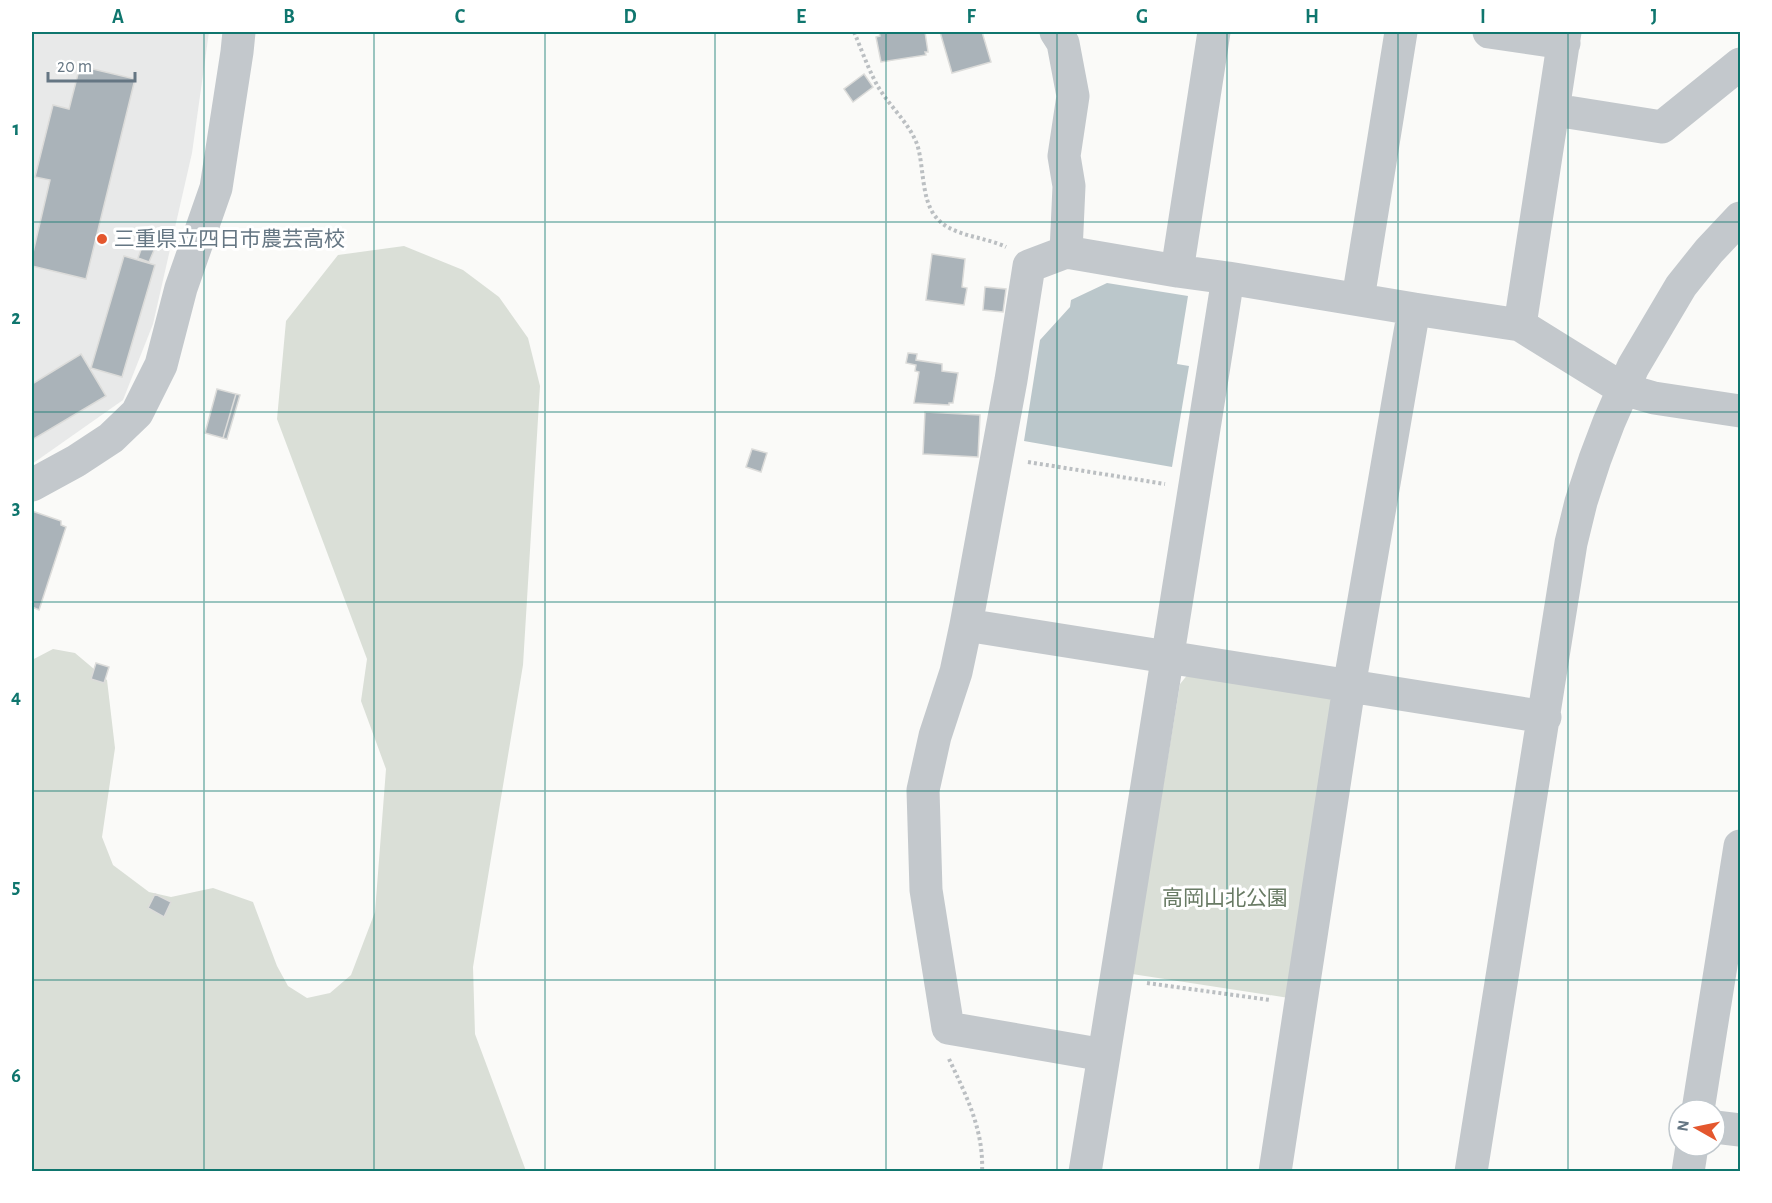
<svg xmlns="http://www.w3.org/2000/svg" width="1772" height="1203" font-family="'Alegreya Sans','Noto Sans JP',sans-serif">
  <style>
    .built { fill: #e8e9e9 }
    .green { fill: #dadfd7 }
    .water { fill: #bbc7cb }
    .building { fill: #aab3b9; stroke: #dcdcda; stroke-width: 1.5 }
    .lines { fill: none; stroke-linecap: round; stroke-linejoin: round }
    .path { stroke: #bbbfc2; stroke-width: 4; stroke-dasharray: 3 3; stroke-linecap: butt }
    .minor { stroke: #c3c8cc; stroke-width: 33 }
    .grid { fill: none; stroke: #0f766e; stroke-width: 1.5; stroke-opacity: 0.55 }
    .poi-dot { fill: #e4572e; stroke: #fff; stroke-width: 2 }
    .labels { text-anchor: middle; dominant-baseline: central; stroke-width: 6; stroke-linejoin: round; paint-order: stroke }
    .poi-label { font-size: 21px; fill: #657683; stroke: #fff; text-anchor: start }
    .park-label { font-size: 21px; fill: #687a64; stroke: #fff }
    .neatline { fill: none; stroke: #0f766e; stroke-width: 2 }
    .grid-label { font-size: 20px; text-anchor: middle; font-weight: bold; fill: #0f766e }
  </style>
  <rect width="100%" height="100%" fill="#fafaf8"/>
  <path class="built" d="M32 32H209L192 153 153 324 123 400 32 464Z"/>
  <path class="green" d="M404 246 463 270 499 297 528 338 540 386 523 665 473 967 475 1034 526 1171 32 1172V660L53 649 75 653 107 680 115 748 102 837 113 865 149 892 171 897 213 888 253 902 277 966 288 986 307 998 330 993 351 975 375 912 386 769 361 701 367 659 277 419 286 321 338 255Z
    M1189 673 1328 696 1335 705 1289 998 1132 974 1180 684Z"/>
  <path class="water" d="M1107 283 1188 296 1177 364 1189 366 1172 467 1024 441 1040 340 1070 307 1071 300Z"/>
  <path class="building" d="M879 32H925L928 52H925L926 55 881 62 876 37 880 36Z
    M940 32H982L991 62 952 73Z
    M80 66 135 79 86 279 32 266V257L50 180 35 177 53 105 69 109Z
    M864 74 873 87 853 102 844 89Z
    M143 244 155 248 149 262 138 258Z
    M932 254 965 259 962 287 967 288 964 305 926 300Z
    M124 256 155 265 122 377 91 368Z
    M985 287 1006 289 1003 312 983 310Z
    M908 353 917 354 916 360 942 364V371L958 373 953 403H949V405L914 403 919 372 915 371 916 365 906 363Z
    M81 354 106 396 32 440V384Z
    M217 389 236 394 223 438 205 433Z
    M236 394 240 395 227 439 223 438Z
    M925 412 980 415 978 457 923 454Z
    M752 449 767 453 761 472 746 467Z
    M32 511 61 521V525L66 527 39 610 32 607Z
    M96 663 109 667 104 683 91 679Z
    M155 894 171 902 164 917 148 908Z"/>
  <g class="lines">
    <path class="path" d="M854 32C861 48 867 66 876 83 887 104 908 121 917 144 924 165 921 198 935 216 951 237 984 236 1006 247
      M1028 462 1165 484
      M1147 983 1270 1000
      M949 1059C966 1095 984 1130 982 1172"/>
    <path class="minor" d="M1056 32 1063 43 1073 96 1064 156 1069 186 1066 252
      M1214 32 1177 271 1228 278
      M1489 32 1564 43
      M1555 110 1662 127 1740 64
      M1358 299 1401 32
      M1520 325 1565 32
      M32 485 76 461 111 438 137 413 161 365 181 288 216 188 237 52 239 32
      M966 625 1545 717
      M1104 1055 1228 278 1414 309
      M1698 1110 1740 846
      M1715 1127 1740 1130
      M1085 1172 1104 1055 948 1028 926 890 923 790 935 736 956 672 966 625 1011 380 1029 266 1066 252 1177 271
      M1275 1172 1349 687 1414 309 1520 325 1623 389 1654 398 1740 411
      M1471 1172 1571 543 1581 502 1595 459 1609 422 1633 367 1681 286 1709 251 1740 218
      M1688 1172 1692 1146"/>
  </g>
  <path class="grid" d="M204 32V1172M374 32V1172M545 32V1172M715 32V1172M886 32V1172M1057 32V1172M1227 32V1172M1398 32V1172M1568 32V1172M32 222H1740M32 412H1740M32 602H1740M32 791H1740M32 980H1740"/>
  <circle class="poi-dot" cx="102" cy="239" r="6"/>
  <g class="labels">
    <g class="poi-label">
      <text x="114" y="239">三重県立四日市農芸高校</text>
    </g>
    <g class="park-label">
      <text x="1225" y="898">高岡山北公園</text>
    </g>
  </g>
  <rect width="1772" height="1203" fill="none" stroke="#ffffff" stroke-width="66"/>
  <g transform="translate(1697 1128) rotate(279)"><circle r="28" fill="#ffffff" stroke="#c1c8cd" stroke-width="1.5"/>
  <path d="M0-4.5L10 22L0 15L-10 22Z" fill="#e4572e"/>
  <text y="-9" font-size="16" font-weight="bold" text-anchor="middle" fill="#657683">N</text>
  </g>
  <path d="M48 72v9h87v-9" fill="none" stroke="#657683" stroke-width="3"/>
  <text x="57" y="72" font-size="18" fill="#657683" stroke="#ffffff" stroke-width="4.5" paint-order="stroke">20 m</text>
  <rect x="33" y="33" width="1706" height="1137" class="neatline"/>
  <g class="grid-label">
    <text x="118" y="23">A</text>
    <text x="289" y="23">B</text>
    <text x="460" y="23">C</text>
    <text x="630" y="23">D</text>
    <text x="801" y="23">E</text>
    <text x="971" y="23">F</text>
    <text x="1142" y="23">G</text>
    <text x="1312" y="23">H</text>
    <text x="1483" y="23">I</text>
    <text x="1654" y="23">J</text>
    <text x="16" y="135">1</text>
    <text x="16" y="324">2</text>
    <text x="16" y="514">3</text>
    <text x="16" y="703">4</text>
    <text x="16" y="893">5</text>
    <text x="16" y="1082">6</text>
  </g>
</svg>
